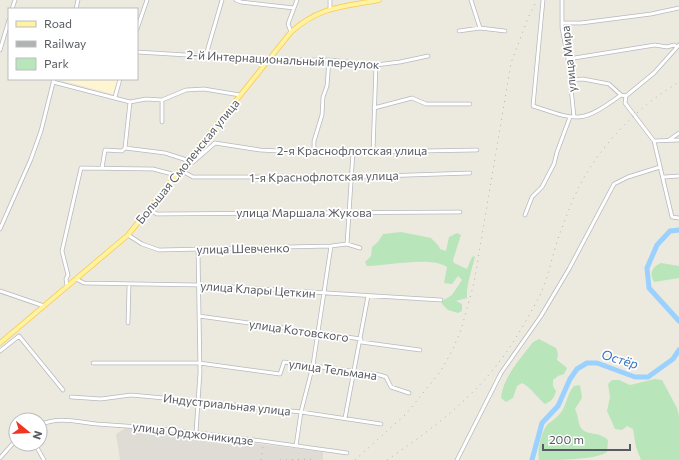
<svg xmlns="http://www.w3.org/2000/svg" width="679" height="460" font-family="Commissioner,sans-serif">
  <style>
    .commercial { fill: #fff5d0 }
    .industrial { fill: #dfdcd6 }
    .green { fill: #b9e5ba }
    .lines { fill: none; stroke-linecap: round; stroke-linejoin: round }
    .river { stroke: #9bd1ff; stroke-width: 5 }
    .minor-casing { stroke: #b7b9bf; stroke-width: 4.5 }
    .major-casing { stroke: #f7cb4c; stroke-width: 5.5 }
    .minor { stroke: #fff; stroke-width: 3 }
    .major { stroke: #fff2a0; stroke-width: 4 }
    .rail { stroke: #b1b2b2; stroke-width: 1; stroke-dasharray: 1 5; stroke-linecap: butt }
    .labels { text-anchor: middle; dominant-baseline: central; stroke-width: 3.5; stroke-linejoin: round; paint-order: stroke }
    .street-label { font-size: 12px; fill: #585b61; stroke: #fff }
    .water-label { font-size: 13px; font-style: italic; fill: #3876be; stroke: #fff }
  </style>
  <rect width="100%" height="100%" fill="#ece9de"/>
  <path class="commercial" d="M56 79H118L113 94Z"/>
  <path class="industrial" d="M127 427 323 452V460H120L116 434Z"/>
  <path class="green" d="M401 232 431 238 438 245 440 249 446 251 449 237 457 233 461 235 453 260 454 263 467 269 472 257 475 256C472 270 466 285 467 298L456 301 462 304V311L458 313 448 310 442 304V301L452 295 462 280 458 276 452 284 444 283 447 267C429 256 389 266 367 266L365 262 371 256 372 247 378 242 383 234Z
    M661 263 679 266V278L654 282C649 273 652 267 661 263Z
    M539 339 556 348 558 354 557 360 567 368 564 374 558 376 553 380V386L556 391C554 398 552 401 545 404 537 398 532 388 522 383L517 386 513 398 506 402 501 398C503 377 521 358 533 342Z
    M655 379 662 380 677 408 679 416V460H641L636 447 633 429 627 426 622 430 615 429 607 411 610 397 608 384 612 380H619L630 385Z
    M580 385 582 398 575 409C578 414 578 423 581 428 587 436 599 431 608 440L607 452C595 460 557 460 539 460 537 451 541 431 548 424 553 420 558 417 562 411 567 403 567 394 574 386Z"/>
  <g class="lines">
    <path class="river" d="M679 230 670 231 657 245 647 268 649 288 679 321
      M532 460 542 423 558 406 570 379 577 369 587 363H597L635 377H648L673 359 679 350"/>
    <defs>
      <path id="minor" d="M236 0 241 2 294 8
        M330 0V10
        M471 0 480 28
        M543 0 533 106C578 121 581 124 621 95L626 96
        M562 0V28L568 59 574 117
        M12 9 15 0
        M76 9 78 0
        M563 23H581L651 14 679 8
        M137 29 147 0
        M459 31 480 28 505 31
        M291 32 288 24 297 0
        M679 45 654 73 626 96 625 103 654 141 672 217 679 218
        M0 50 9 20
        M137 52 268 60H329L376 65 400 62 428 56
        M206 55 222 0
        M568 59 655 45 667 47 674 45 677 47
        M570 80 583 79 609 84 621 95
        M53 82 130 102 146 99 162 100 186 90 204 89 240 95
        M115 97 120 79
        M162 100V122
        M374 108 412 98 426 104H470
        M669 140 679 133
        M654 141 679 140
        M125 148 130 102
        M373 151 376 65
        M314 153V141L322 115 323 97 327 86 329 60
        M102 168 105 150 122 151 125 148 165 153 193 162 215 143 260 150 314 153 477 150
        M180 170 193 177H352L470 173
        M664 177 679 176
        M150 210 157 214 460 212
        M525 215 532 197 542 187 554 164 557 152 570 117
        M0 229 31 159 41 131 54 79
        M128 235 142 244 159 250 331 246 347 244 360 248
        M347 244 353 152
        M76 279 84 283 199 285 441 300
        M67 286 66 279 68 275 62 251 81 168 153 169 176 175
        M0 291 44 306
        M199 316 361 339V342L420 350
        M128 323 129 285
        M0 351 19 336 63 390
        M93 363H199L280 374 284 362 380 375 386 377 391 387 409 393
        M71 397 101 399 131 395 197 401 301 412 381 424
        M345 418 368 296
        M40 425C58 416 78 422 97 424 180 429 264 441 347 453
        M196 433 200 372 198 249
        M35 444 44 460
        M296 446 301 412 313 365 331 246
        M0 458 16 440
        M457 460 501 373 541 316 569 269 614 184 628 177 660 167"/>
      <path id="major" d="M0 343 128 235 291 32C320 6 343 7 379 0"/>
    </defs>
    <use href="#minor" class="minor-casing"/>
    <use href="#major" class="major-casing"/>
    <use href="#minor" class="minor"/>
    <use href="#major" class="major"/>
    <path class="rail" d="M261 460 263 446
      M280 460 315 459
      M355 460 406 414 440 372 452 351 461 330 474 283 511 63 528 18 537 0
      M387 460C427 433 467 403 497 365 512 346 525 323 537 301 548 281 552 255 560 233 566 217 573 198 581 183 604 141 639 106 679 82"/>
  </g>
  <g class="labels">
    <g class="street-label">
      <text transform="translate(283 59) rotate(3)">2-й Интернациональный переулок</text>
      <text transform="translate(568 59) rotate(-96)">улица Мира</text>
      <text x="352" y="150">2-я Краснофлотская улица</text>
      <text transform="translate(187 161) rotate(-51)">Большая Смоленская улица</text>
      <text transform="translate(324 176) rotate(-1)">1-я Краснофлотская улица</text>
      <text x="304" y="212">улица Маршала Жукова</text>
      <text transform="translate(243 248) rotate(-1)">улица Шевченко</text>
      <text transform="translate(258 289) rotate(4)">улица Клары Цеткин</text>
      <text transform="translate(299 330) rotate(8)">улица Котовского</text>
      <text transform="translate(333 369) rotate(8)">улица Тельмана</text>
      <text transform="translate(227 404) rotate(6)">Индустриальная улица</text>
      <text transform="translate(193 433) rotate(7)">улица Орджоникидзе</text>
    </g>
    <g class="water-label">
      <text transform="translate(620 359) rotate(17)">Остёр</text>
    </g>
  </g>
  <rect x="8" y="8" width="130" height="72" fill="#ffffff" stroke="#bcbdc0"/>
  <rect x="16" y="21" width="20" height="6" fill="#fff2a0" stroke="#bcbdc0"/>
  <text x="44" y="28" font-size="12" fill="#585b61">Road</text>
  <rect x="16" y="41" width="20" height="6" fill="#b1b2b2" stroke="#bcbdc0"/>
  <text x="44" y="48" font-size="12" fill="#585b61">Railway</text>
  <rect x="16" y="58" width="20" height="12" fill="#b9e5ba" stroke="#bcbdc0"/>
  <text x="44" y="68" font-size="12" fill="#585b61">Park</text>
  <g transform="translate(28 432) rotate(108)"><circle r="19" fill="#ffffff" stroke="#bcbdc0"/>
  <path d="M0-3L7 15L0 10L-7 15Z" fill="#f03520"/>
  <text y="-6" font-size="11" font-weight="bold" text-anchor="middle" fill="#585b61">N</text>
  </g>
  <path d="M543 444v6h87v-6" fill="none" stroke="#585b61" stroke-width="2"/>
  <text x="549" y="444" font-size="12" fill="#585b61" stroke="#ffffff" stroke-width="3" paint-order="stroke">200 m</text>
</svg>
